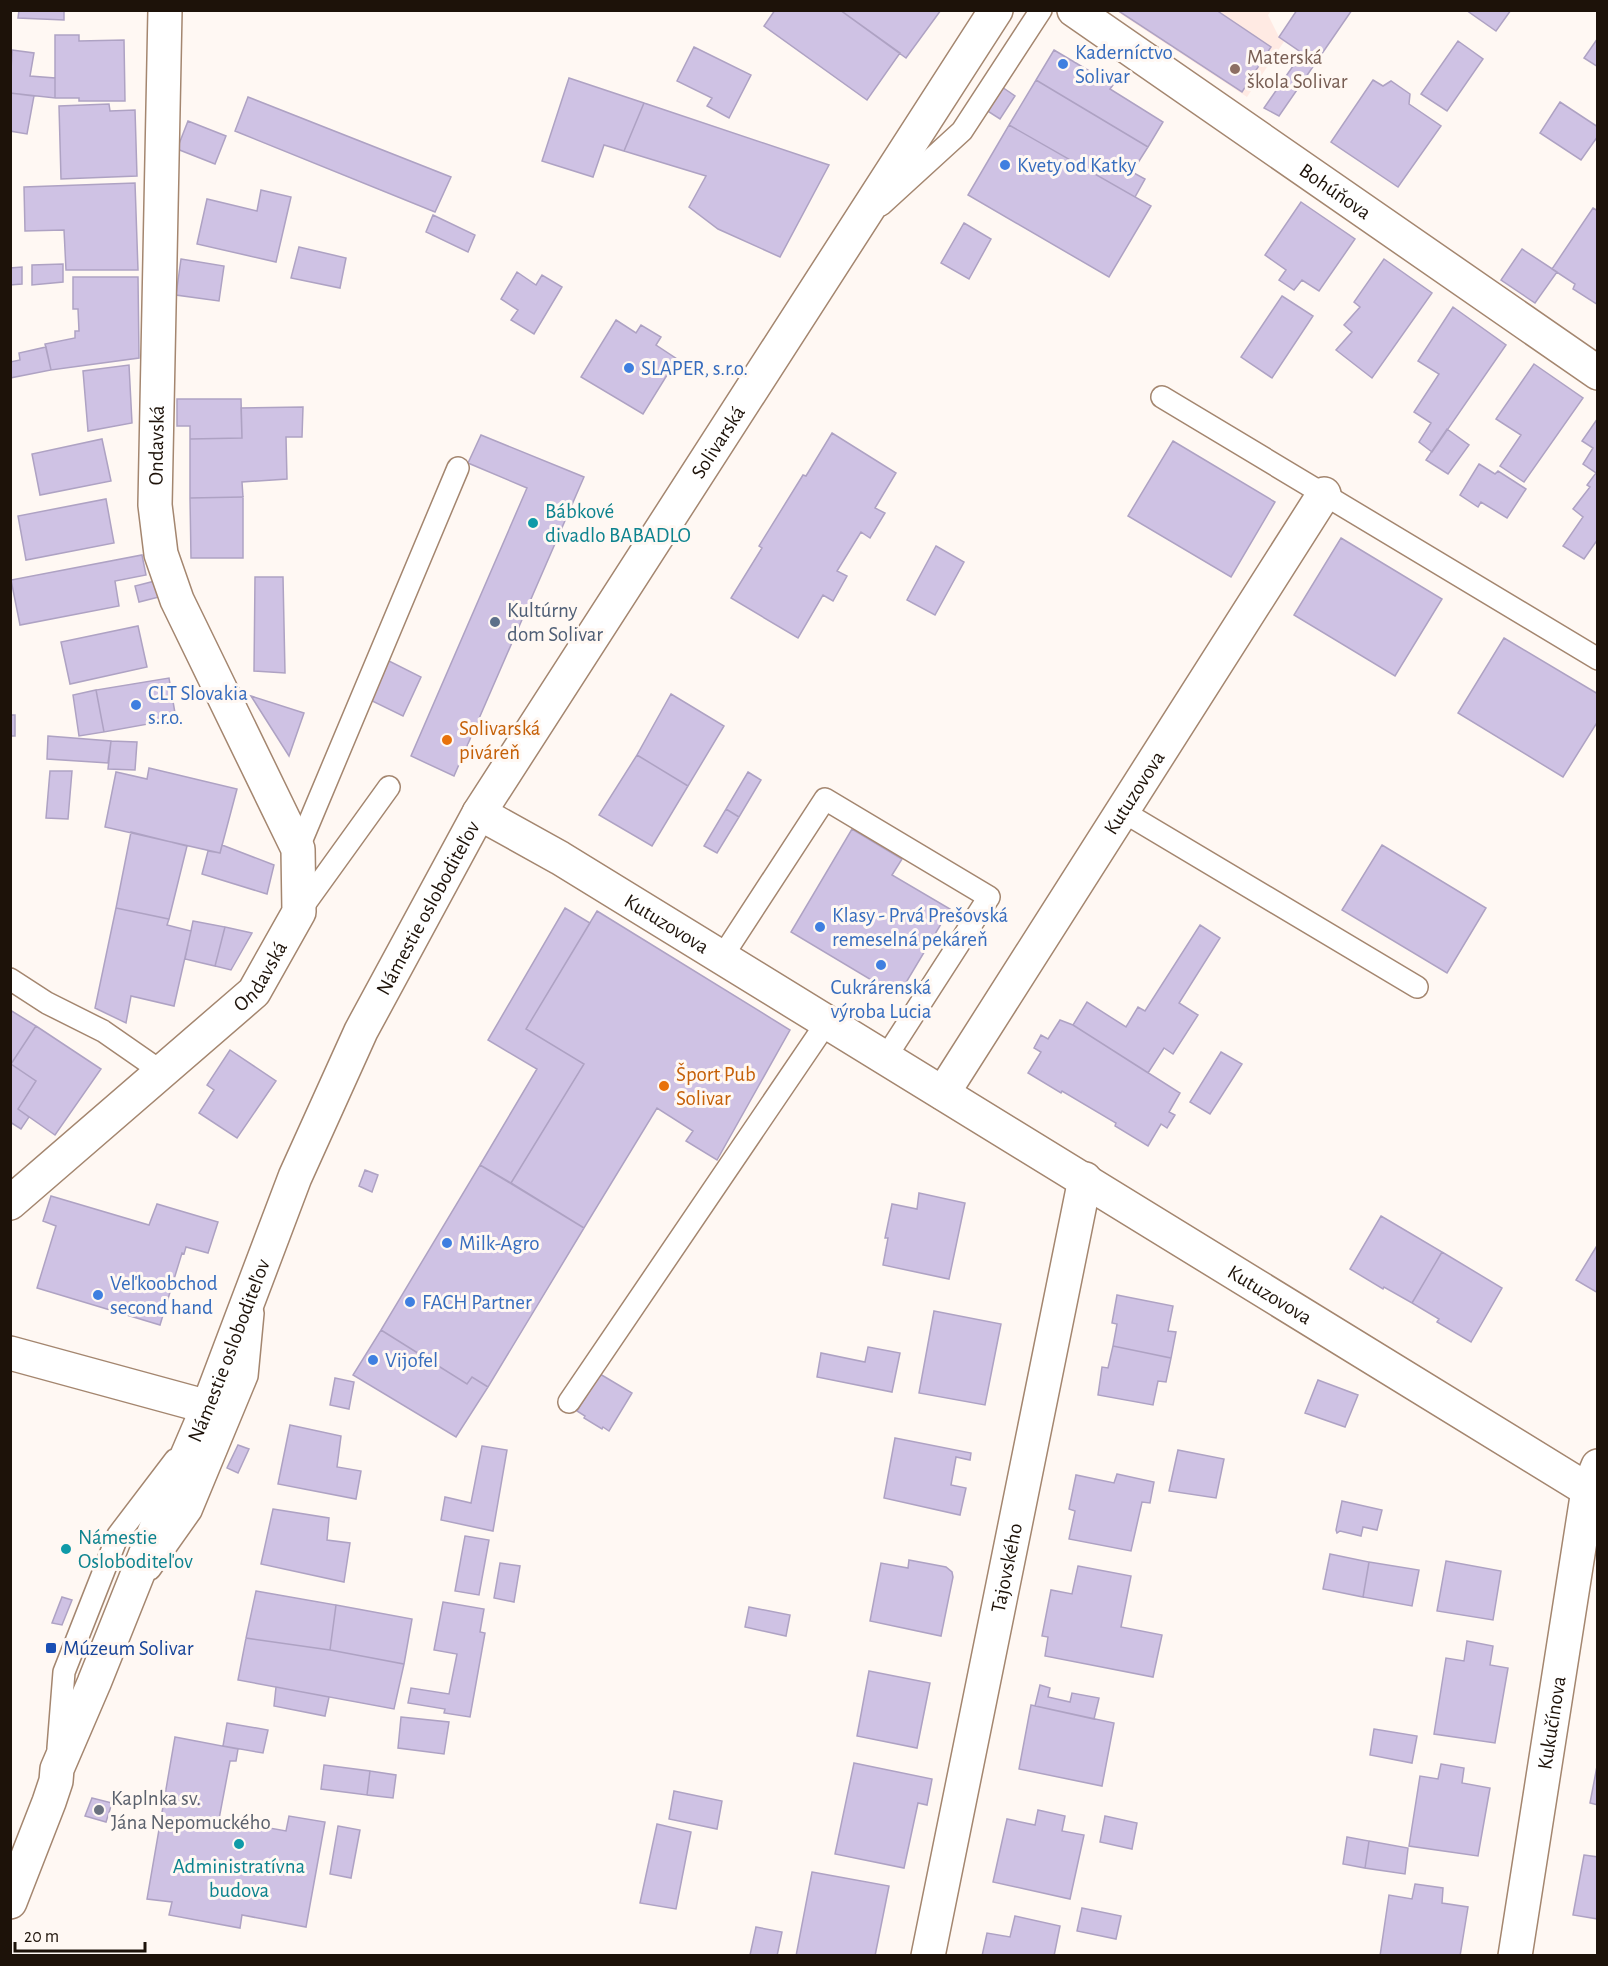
<svg xmlns="http://www.w3.org/2000/svg" width="1608" height="1966" font-family="'Alegreya Sans',sans-serif">
  <style>
    .education { fill: #ffeae3 }
    .building { fill: #cfc2e4; stroke: #aea2c3; stroke-width: 1.5 }
    .lines { fill: none; stroke-linecap: round; stroke-linejoin: round }
    .service-casing { stroke: #a4866f; stroke-width: 24 }
    .minor-casing { stroke: #a4866f; stroke-width: 36 }
    .tertiary-casing { stroke: #a4866f; stroke-width: 36 }
    .service { stroke: #fff; stroke-width: 21 }
    .minor { stroke: #fff; stroke-width: 33 }
    .tertiary { stroke: #fff; stroke-width: 33 }
    .shop-dot { fill: #3f7fe0; stroke: #fff8f3; stroke-width: 2 }
    .education-dot { fill: #8d6e63; stroke: #fff8f3; stroke-width: 2 }
    .culture-dot { fill: #0f9aa8; stroke: #fff8f3; stroke-width: 2 }
    .service-dot { fill: #5c6f8a; stroke: #fff8f3; stroke-width: 2 }
    .food-dot { fill: #e8710a; stroke: #fff8f3; stroke-width: 2 }
    .transit-dot { fill: #1a4fb4; stroke: #fff8f3; stroke-width: 2 }
    .worship-dot { fill: #6b7280; stroke: #fff8f3; stroke-width: 2 }
    .labels { text-anchor: middle; dominant-baseline: central; stroke-width: 6; stroke-linejoin: round; paint-order: stroke }
    .shop-label { font-size: 21px; fill: #366cbe; stroke: #fff8f3; text-anchor: start }
    .education-label { font-size: 21px; fill: #785e54; stroke: #fff8f3; text-anchor: start }
    .street-label { font-size: 21px; fill: #1d1209; stroke: #fff8f3 }
    .culture-label { font-size: 21px; fill: #0d838f; stroke: #fff8f3; text-anchor: start }
    .service-label { font-size: 21px; fill: #4e5e75; stroke: #fff8f3; text-anchor: start }
    .food-label { font-size: 21px; fill: #c56008; stroke: #fff8f3; text-anchor: start }
    .transit-label { font-size: 21px; fill: #164399; stroke: #fff8f3; text-anchor: start }
    .worship-label { font-size: 21px; fill: #5b616d; stroke: #fff8f3; text-anchor: start }
  </style>
  <rect width="100%" height="100%" fill="#fff8f3"/>
  <path class="education" d="M1116 11H1271L1268 15 1279 37 1285 40 1247 97Z"/>
  <path class="building" d="M19 10H64V20L18 18Z
    M775 10H840L900 53 867 100 764 26Z
    M840 10H941L906 58Z
    M1117 10H1216L1271 47 1242 92Z
    M1297 10H1352L1279 116 1264 108 1302 53 1279 37Z
    M1466 10H1511L1496 31Z
    M55 35H79V41L124 40 125 101H79V98H55Z
    M1598 38V67L1584 58Z
    M1458 41 1483 59 1447 111 1421 94Z
    M694 47 751 75 729 118 707 106 712 98 677 81Z
    M12 50 34 53 30 76 55 78V98L10 93Z
    M1054 50 1113 85 1110 89 1163 122 1148 147 1036 80Z
    M569 78 644 103 624 151 604 145 593 177 542 161Z
    M1036 80 1148 147 1132 172 1145 179 1135 197 1009 125Z
    M1373 80 1383 86 1391 81 1410 94 1409 104 1441 126 1398 187 1331 142Z
    M1002 87 1015 96 1000 119 986 110Z
    M10 93 34 96 27 134 10 131Z
    M248 97 451 177 435 212 235 131Z
    M1560 102 1598 127V136L1581 160 1540 133Z
    M644 103 829 165 780 257 718 229 689 207 706 176 624 151Z
    M109 104 110 111 135 110 137 176 61 179 59 106Z
    M188 121 226 136 215 164 177 149Z
    M1009 125 1151 206 1109 277 968 195Z
    M135 183 138 270H66L64 230 25 231 24 187Z
    M261 190 291 197 276 262 197 244 207 199 257 211Z
    M1301 202 1355 239 1319 291 1302 280 1294 290 1279 280 1286 270 1265 255Z
    M1593 208 1598 211V305L1573 289 1575 284 1552 269Z
    M433 215 475 235 468 252 426 232Z
    M964 223 991 239 969 279 941 263Z
    M299 247 346 258 340 288 291 278Z
    M1522 249 1557 272 1535 303 1501 280Z
    M181 259 224 266 219 301 176 295Z
    M1384 259 1432 293 1372 378 1336 350 1352 332 1344 325 1360 307 1354 302Z
    M63 264V282L32 285V265Z
    M22 267V284L10 285V268Z
    M517 272 536 285 542 275 562 287 534 334 511 320 518 310 501 299Z
    M73 277H138L139 358 51 370 45 344 75 338V331H79L78 309H73Z
    M1282 296 1313 316 1272 378 1241 357Z
    M1453 307 1506 345 1432 452 1419 442 1431 423 1414 412 1439 374 1418 361Z
    M616 320 636 333 641 325 661 337 656 345 677 359 643 414 581 377Z
    M46 347 51 370 10 378V362L20 360 19 353Z
    M1534 364 1583 398 1524 482 1500 466 1521 435 1496 419Z
    M129 365 132 423 88 431 83 371Z
    M177 399H241L242 438 190 439V426H177Z
    M303 407 302 437H286L287 479 242 482 243 497 190 498V439L242 438 241 408Z
    M1598 418V539L1584 559 1563 546 1583 517 1573 509 1590 487 1587 485 1596 473 1583 464 1593 448 1582 441Z
    M1447 429 1469 445 1448 474 1426 460Z
    M832 433 896 473 875 508 885 513 870 538 861 532 837 571 847 576 833 601 823 595 798 638 731 598 762 548 759 546 803 475 806 476Z
    M481 435 584 477 454 776 411 756 527 488 468 463Z
    M102 439 111 481 40 495 32 454Z
    M1173 441 1275 502 1231 577 1128 516Z
    M1479 464 1495 474 1498 471 1526 489 1507 518 1481 502 1478 507 1460 495Z
    M243 497V558H191L190 498Z
    M106 499 114 543 26 560 18 516Z
    M1341 538 1442 599 1395 676 1294 615Z
    M936 546 964 562 935 615 907 600Z
    M142 555 146 575 115 581 119 606 20 625 11 580Z
    M255 577H283L285 673 254 671Z
    M155 581 159 597 139 602 135 586Z
    M138 626 147 667 70 684 61 642Z
    M1504 638 1598 694V721L1563 777 1458 713Z
    M383 658 421 677 403 716 366 698Z
    M169 678 176 719 104 732 96 690Z
    M96 690 104 732 79 736 73 695Z
    M671 694 724 726 688 786 637 755Z
    M251 696 304 713 289 756Z
    M10 715H15V736H10Z
    M48 736 111 741 108 763 47 759Z
    M111 741 137 742 135 770 108 769Z
    M637 755 688 786 652 846 599 815Z
    M149 768 237 789 220 853 105 827 116 772 147 779Z
    M50 771H72L68 819 46 818Z
    M748 772 761 780 739 817 726 809Z
    M726 809 739 817 717 853 704 846Z
    M852 829 902 859 892 875 950 909 898 996 791 932Z
    M131 832 187 846 169 919 116 908Z
    M222 845 274 865 267 894 202 874 208 851 220 853Z
    M1382 845 1486 908 1447 973 1342 910Z
    M116 908 169 919 167 925 191 931 174 1006 131 996 126 1023 95 1008Z
    M565 908 590 923 526 1029 584 1064 511 1183 480 1165 537 1069 488 1040Z
    M597 911 790 1030 717 1160 686 1141 693 1131 657 1108 584 1228 511 1183 584 1064 526 1029Z
    M193 921 225 927 215 966 185 959Z
    M1200 925 1220 938 1179 1003 1198 1015 1173 1054 1164 1048 1148 1073 1073 1025 1087 1002 1126 1027 1138 1007 1145 1011Z
    M225 927 252 933 231 970 215 966Z
    M10 1010 36 1026 11 1064 10 1063Z
    M1060 1020 1073 1025 1180 1093 1169 1112 1175 1115 1167 1128 1161 1124 1148 1146 1115 1126 1116 1123 1062 1091 1061 1093 1028 1073 1041 1052 1034 1048 1041 1035 1048 1039Z
    M36 1026 101 1069 55 1135 18 1109 36 1081 11 1064Z
    M230 1050 276 1081 237 1138 199 1113 214 1090 207 1085Z
    M1221 1052 1242 1064 1210 1114 1190 1102Z
    M11 1064 36 1081 18 1109 29 1117 21 1129 10 1122Z
    M480 1165 584 1228 488 1387 472 1377 467 1384 381 1330Z
    M365 1170 378 1175 372 1192 359 1186Z
    M919 1193 965 1203 949 1279 883 1265 888 1238H885L892 1204 917 1209Z
    M51 1196 149 1225 157 1204 218 1222 208 1253 186 1247 184 1254 182 1253 160 1325 37 1288 56 1226 43 1221Z
    M1381 1216 1442 1252 1412 1303 1384 1287 1383 1289 1350 1269Z
    M1598 1244V1293L1576 1280Z
    M1442 1252 1502 1288 1471 1342 1437 1322 1439 1319 1412 1303Z
    M1117 1295 1173 1306 1168 1331 1176 1332 1171 1358 1113 1346 1117 1324 1112 1323Z
    M934 1311 1001 1324 985 1405 919 1393Z
    M381 1330 467 1384 472 1377 488 1387 456 1437 353 1375Z
    M1113 1346 1171 1358 1166 1382 1158 1381 1153 1405 1098 1395 1102 1367 1108 1368Z
    M868 1347 900 1353 892 1392 817 1377 821 1353 865 1362Z
    M600 1374 632 1393 609 1431 603 1427 602 1429 584 1418 585 1416 577 1411Z
    M335 1378 354 1382 349 1409 330 1405Z
    M1318 1380 1358 1395 1345 1427 1305 1413Z
    M290 1425 341 1436 337 1467 361 1471 356 1499 278 1484Z
    M895 1438 971 1453 970 1460 956 1457 951 1485 966 1488 960 1515 884 1498Z
    M238 1445 249 1449 238 1473 227 1468Z
    M482 1446 507 1450 493 1531 441 1520 445 1497 471 1503Z
    M1178 1450 1224 1459 1216 1498 1169 1491Z
    M1117 1474 1154 1482 1150 1503 1142 1502 1131 1551 1069 1539 1075 1511 1069 1509 1076 1475 1114 1483Z
    M1342 1501 1382 1510 1377 1530 1363 1527 1361 1536 1340 1531 1337 1533 1336 1530Z
    M273 1509 329 1518 327 1540 350 1543 344 1582 261 1564Z
    M465 1536 489 1540 479 1595 455 1591Z
    M1330 1554 1369 1562 1363 1597 1323 1589Z
    M909 1560 946 1567 952 1572 953 1577 941 1636 870 1621 881 1563 908 1568Z
    M1446 1561 1501 1571 1493 1620 1437 1611Z
    M1369 1562 1419 1570 1412 1606 1363 1597Z
    M500 1563 520 1566 514 1602 494 1598Z
    M1078 1566 1131 1576 1121 1627 1162 1635 1153 1677 1045 1656 1048 1637 1042 1636 1051 1590 1072 1594Z
    M256 1591 336 1605 330 1650 246 1638Z
    M62 1597 72 1600 62 1625 52 1623Z
    M443 1602 484 1609 480 1632 485 1633 470 1717 444 1713 445 1709 408 1703 411 1688 449 1694 457 1654 434 1650Z
    M336 1605 412 1619 404 1664 330 1650Z
    M749 1607 790 1615 786 1636 745 1627Z
    M246 1638 330 1650 404 1664 394 1709 238 1680Z
    M1467 1641 1493 1646 1490 1665 1508 1668 1495 1743 1434 1734 1446 1658 1464 1661Z
    M869 1671 930 1683 917 1748 857 1736Z
    M1040 1685 1050 1688 1048 1697 1070 1702 1072 1693 1099 1698 1094 1719 1035 1706Z
    M276 1687 329 1697 325 1716 274 1706Z
    M1031 1705 1114 1723 1102 1786 1019 1769Z
    M401 1717 449 1722 444 1754 398 1748Z
    M227 1723 268 1730 263 1753 223 1746Z
    M1374 1729 1417 1736 1412 1763 1370 1755Z
    M175 1737 238 1749 236 1761H230L219 1819 286 1831 289 1816 325 1822 306 1927 242 1915 240 1928 169 1915 172 1902 147 1899Z
    M1598 1761V1805L1590 1803Z
    M854 1763 932 1779 927 1805 918 1803 904 1868 835 1854Z
    M1441 1764 1464 1768 1462 1783 1490 1788 1478 1856 1409 1846 1420 1776 1438 1779Z
    M324 1765 370 1771 367 1795 321 1789Z
    M370 1771 396 1775 393 1798 367 1795Z
    M674 1791 722 1801 717 1829 669 1819Z
    M92 1798 112 1803 106 1822 85 1816Z
    M1038 1810 1065 1816 1062 1831 1084 1835 1070 1899 993 1882 1007 1819 1035 1825Z
    M1105 1816 1137 1823 1132 1849 1100 1842Z
    M657 1824 691 1832 676 1909 640 1903Z
    M338 1826 360 1830 351 1878 330 1874Z
    M1347 1837 1369 1841 1365 1868 1343 1864Z
    M1369 1841 1408 1848 1405 1874 1365 1868Z
    M1584 1855 1598 1857V1919L1573 1915Z
    M812 1872 889 1886 875 1956H796Z
    M1415 1884 1443 1888 1442 1903 1468 1907 1460 1956H1380L1389 1895 1412 1899Z
    M1082 1908 1121 1916 1116 1939 1077 1931Z
    M1015 1916 1060 1926 1054 1956H982L987 1933 1010 1937Z
    M756 1927 782 1932 777 1956 750 1955Z"/>
  <g class="lines">
    <defs>
      <path id="service" d="M881 205 962 131 1041 10
        M1162 397 1598 659
        M1122 811 1417 987
        M298 849 458 468
        M299 912 389 787
        M722 957 825 799 989 897 886 1057
        M10 979 47 1003 103 1031 162 1072
        M569 1402 827 1022
        M150 1569 191 1511 247 1376 253 1313
        M58 1748 64 1672 118 1535 175 1460"/>
      <g id="minor">
        <path id="s1" d="M1074 10 1598 373"/>
        <path id="s2" d="M479 813 560 858 1588 1490 1598 1493"/>
        <path id="s3" d="M943 1093 1324 494"/>
        <path id="s4" d="M10 1203 254 992 299 912 298 849 177 600 161 554 155 505 165 10"/>
        <path d="M10 1353 208 1407"/>
        <path id="s5" d="M928 1956 1085 1179"/>
        <path id="s6" d="M1515 1956 1588 1490 1598 1466"/>
      </g>
      <g id="tertiary">
        <path id="s7" d="M10 1902 49 1802 56 1781 57 1769 94 1683 154 1533 208 1407 295 1177 361 1031 479 813 996 10"/>
      </g>
    </defs>
    <use href="#service" class="service-casing"/>
    <use href="#minor" class="minor-casing"/>
    <use href="#tertiary" class="tertiary-casing"/>
    <use href="#service" class="service"/>
    <use href="#minor" class="minor"/>
    <use href="#tertiary" class="tertiary"/>
  </g>
  <g class="shop-dot">
    <circle cx="1063" cy="64" r="6"/>
    <circle cx="1005" cy="165" r="6"/>
    <circle cx="629" cy="368" r="6"/>
    <circle cx="136" cy="705" r="6"/>
    <circle cx="820" cy="927" r="6"/>
    <circle cx="881" cy="965" r="6"/>
    <circle cx="447" cy="1243" r="6"/>
    <circle cx="98" cy="1295" r="6"/>
    <circle cx="410" cy="1302" r="6"/>
    <circle cx="373" cy="1360" r="6"/>
  </g>
  <circle class="education-dot" cx="1235" cy="69" r="6"/>
  <g class="culture-dot">
    <circle cx="533" cy="523" r="6"/>
    <circle cx="66" cy="1549" r="6"/>
    <circle cx="239" cy="1844" r="6"/>
  </g>
  <circle class="service-dot" cx="495" cy="622" r="6"/>
  <g class="food-dot">
    <circle cx="447" cy="740" r="6"/>
    <circle cx="664" cy="1086" r="6"/>
  </g>
  <rect class="transit-dot" x="45" y="1642" width="12" height="12" rx="3"/>
  <circle class="worship-dot" cx="99" cy="1810" r="6"/>
  <g class="labels">
    <g class="shop-label">
      <text x="1075" y="52">Kaderníctvo<tspan x="1075" dy="24">Solivar</tspan></text>
      <text x="1017" y="165">Kvety od Katky</text>
      <text x="641" y="368">SLAPER, s.r.o.</text>
      <text x="148" y="693">CLT Slovakia<tspan x="148" dy="24">s.r.o.</tspan></text>
      <text x="832" y="915">Klasy - Prvá Prešovská<tspan x="832" dy="24">remeselná pekáreň</tspan></text>
      <text x="881" y="987" text-anchor="middle">Cukrárenská<tspan x="881" dy="24">výroba Lucia</tspan></text>
      <text x="459" y="1243">Milk-Agro</text>
      <text x="110" y="1283">Veľkoobchod<tspan x="110" dy="24">second hand</tspan></text>
      <text x="422" y="1302">FACH Partner</text>
      <text x="385" y="1360">Vijofel</text>
    </g>
    <g class="education-label">
      <text x="1247" y="57">Materská<tspan x="1247" dy="24">škola Solivar</tspan></text>
    </g>
    <g class="street-label">
      <text stroke="none"><textPath href="#s1" startOffset="318">Bohúňova</textPath></text>
      <text stroke="none"><textPath href="#s7" startOffset="1629">Solivarská</textPath></text>
      <text stroke="none"><textPath href="#s4" startOffset="912">Ondavská</textPath></text>
      <text stroke="none"><textPath href="#s3" startOffset="356">Kutuzovova</textPath></text>
      <text stroke="none"><textPath href="#s7" startOffset="1080">Námestie osloboditeľov</textPath></text>
      <text stroke="none"><textPath href="#s2" startOffset="218">Kutuzovova</textPath></text>
      <text stroke="none"><textPath href="#s4" startOffset="339">Ondavská</textPath></text>
      <text stroke="none"><textPath href="#s2" startOffset="926">Kutuzovova</textPath></text>
      <text stroke="none"><textPath href="#s7" startOffset="594">Námestie osloboditeľov</textPath></text>
      <text stroke="none"><textPath href="#s5" startOffset="396">Tajovského</textPath></text>
      <text stroke="none"><textPath href="#s6" startOffset="236">Kukučínova</textPath></text>
    </g>
    <g class="culture-label">
      <text x="545" y="511">Bábkové<tspan x="545" dy="24">divadlo BABADLO</tspan></text>
      <text x="78" y="1537">Námestie<tspan x="78" dy="24">Osloboditeľov</tspan></text>
      <text x="239" y="1866" text-anchor="middle">Administratívna<tspan x="239" dy="24">budova</tspan></text>
    </g>
    <g class="service-label">
      <text x="507" y="610">Kultúrny<tspan x="507" dy="24">dom Solivar</tspan></text>
    </g>
    <g class="food-label">
      <text x="459" y="728">Solivarská<tspan x="459" dy="24">piváreň</tspan></text>
      <text x="676" y="1074">Šport Pub<tspan x="676" dy="24">Solivar</tspan></text>
    </g>
    <g class="transit-label">
      <text x="63" y="1648">Múzeum Solivar</text>
    </g>
    <g class="worship-label">
      <text x="111" y="1798">Kaplnka sv.<tspan x="111" dy="24">Jána Nepomuckého</tspan></text>
    </g>
  </g>
  <rect width="1608" height="1966" fill="none" stroke="#1d1209" stroke-width="24"/>
  <path d="M15 1942v9h130v-9" fill="none" stroke="#1d1209" stroke-width="3"/>
  <text x="24" y="1942" font-size="18" fill="#1d1209" stroke="#fff8f3" stroke-width="4.5" paint-order="stroke">20 m</text>
</svg>
